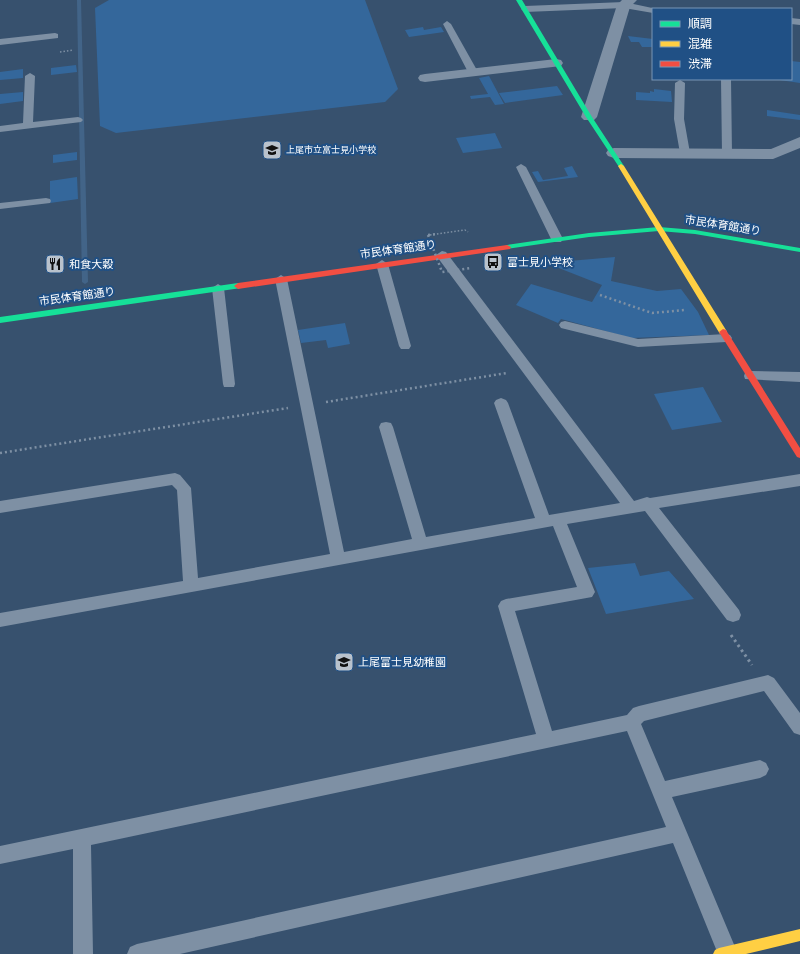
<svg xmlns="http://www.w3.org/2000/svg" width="800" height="954" font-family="Helvetica,'Noto Sans JP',sans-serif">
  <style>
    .green { fill: #34679b }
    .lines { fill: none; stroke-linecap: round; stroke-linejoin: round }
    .stream { fill: #426488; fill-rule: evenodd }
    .path-far2 { stroke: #7e90a4; stroke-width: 1.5; stroke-dasharray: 1.5 2; stroke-linecap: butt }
    .path-far1 { stroke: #7e90a4; stroke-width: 2.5; stroke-dasharray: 2 3; stroke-linecap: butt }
    .path { stroke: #7e90a4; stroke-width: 3; stroke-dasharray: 2.5 3.5; stroke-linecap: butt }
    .lane { fill: #7e90a4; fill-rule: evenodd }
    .street { fill: #7e90a4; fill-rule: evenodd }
    .fast { fill: #16e098; fill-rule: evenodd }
    .slow { fill: #ffcf43; fill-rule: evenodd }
    .jam { fill: #f24e42; fill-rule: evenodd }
    .path-bridge { stroke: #7e90a4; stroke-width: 2.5; stroke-dasharray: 2 3; stroke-linecap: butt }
    .labels { text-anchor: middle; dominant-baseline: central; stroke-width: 4; stroke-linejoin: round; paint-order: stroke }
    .far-poi-label { font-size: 9px; fill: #fff; stroke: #205085; text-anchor: start }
    .street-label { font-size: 11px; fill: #fff; stroke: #205085 }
    .poi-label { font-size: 11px; fill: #fff; stroke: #205085; text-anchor: start }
  </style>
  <rect width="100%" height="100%" fill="#37516e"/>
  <path class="green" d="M109 0H365L398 89 385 102 116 133 100 126 95 8Z
    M423 27 424 30 441 27 444 32 409 37 405 30Z
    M628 36 653 39V47H642L639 42H631Z
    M791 61 800 62V83L773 79H791Z
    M76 65 77 72 51 75V68Z
    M23 69V78L0 80V72Z
    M489 76 504 104 495 105 490 97 471 99 470 96 488 94 479 78Z
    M557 86 563 95 505 103 499 93Z
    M654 89 671 91 672 102 636 100V92L650 93V91L654 92Z
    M23 92V101L0 104V94Z
    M767 110 800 115V120L767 116Z
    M495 133 502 148 463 153 456 138Z
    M77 152V160L53 163V155Z
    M572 166 578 177 538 182 532 172 538 171 543 180 568 176 564 168Z
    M77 177 78 199 50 203V181Z
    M615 257 611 281 657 291 681 289 698 312 709 335 631 338 561 319 558 323 516 305 531 284 592 302 602 285 546 263Z
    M345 323 350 344 328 348 326 340 301 343 298 330Z
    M703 387 722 422 672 430 654 394Z
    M635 563 640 576 669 571 694 599 606 614 588 568Z"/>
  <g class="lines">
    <path class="stream" d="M77 0H81L88 282 85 284 82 282Z"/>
    <path class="path-far2" d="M60 52 73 50
      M430 235 465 230 468 232"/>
    <path class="path-far1" d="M428 235 438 234
      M600 295 652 313 685 310
      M326 402 507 373
      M0 453 288 408"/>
    <path class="path" d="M731 635 752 665"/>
    <path class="lane" d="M624 2 657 9H653V13L624 8 525 12 521 9 525 6Z
      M791 18 800 19V25L791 24Z
      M447 21 451 24 478 72 476 74 473 75 468 72 443 24Z
      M55 33 58 34V38L0 45V39Z
      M30 73 35 76 33 122 78 117 81 118 83 120 81 122 0 132V126L23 123 25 76Z
      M721 79H731L732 154 727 157 722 154Z
      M680 80 685 83 684 119 690 153 685 156 680 153 674 119 675 83Z
      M521 164 526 167 563 239 561 242H553L551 239 516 167Z
      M46 198 50 199 51 201 50 203 0 209V203Z
      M442 251 446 252 634 501 647 497 650 498 800 474V486L659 508 739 610 741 615 739 620 733 622 727 620 645 511 567 524 595 592 592 597 515 611 552 731 627 715 633 708 639 706 768 675 774 678 800 713V735L794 733 764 691 644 721 641 724 665 781 760 760 766 763 769 769 766 775 760 778 672 797 738 954H718L673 843 180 954H127L130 947 137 944 666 827 627 731 91 845 93 954H73V849L0 864V846L536 734 498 606 501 601 506 599 577 587 553 526 0 627V613L183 581 177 490 172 485 0 513V501L175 473 180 475 191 488 198 578 330 554 275 279 281 275 287 279 344 552 412 539 379 427 381 423 386 422 391 423 393 427 426 537 535 518 494 403 496 400 501 398 506 400 508 403 549 515 620 503 438 258 436 255Z
      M382 260 388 264 411 346 409 349H401L399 346 376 264Z
      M218 284 224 288 235 384 234 387H224L223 384 212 288Z
      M565 321 638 339 726 334 730 335 732 338 730 341 726 342 638 347 561 328 559 325 561 322Z
      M750 371 800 372V382L745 379 744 376 745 373Z"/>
    <path class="street" d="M622 0H637L630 7 597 117 594 120H584L581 117 617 5Z
      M556 59 561 60 563 63 561 66 425 82 420 81 418 78 420 75 425 74Z
      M800 137V148L773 159 614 158 608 156 606 153 608 150 614 148 771 149Z"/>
    <path class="fast" d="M516 0H522L592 117 624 166 623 167H619L586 117Z
      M659 227 695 230 800 248V252L695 234 659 231 589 237 507 249 503 247 507 245 589 233Z
      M238 283 242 286 241 288 0 323V317Z"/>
    <path class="slow" d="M621 164 624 166 726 330 727 332 726 334H720L618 166Z
      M800 929V941L746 954H713L715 950 719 948Z"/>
    <path class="jam" d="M507 245 511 247 510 249 238 289 234 286 238 283Z
      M723 329 726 330 800 448V458L797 457 719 332Z"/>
    <path class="path-bridge" d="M428 235 442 272 471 268"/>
  </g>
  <defs>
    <symbol id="school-square" viewBox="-11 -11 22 22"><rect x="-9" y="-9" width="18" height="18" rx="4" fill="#b9c2cc" stroke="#205085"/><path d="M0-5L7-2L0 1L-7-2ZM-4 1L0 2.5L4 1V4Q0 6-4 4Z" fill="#111"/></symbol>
    <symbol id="bus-square" viewBox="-11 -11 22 22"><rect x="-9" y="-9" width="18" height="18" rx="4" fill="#b9c2cc" stroke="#205085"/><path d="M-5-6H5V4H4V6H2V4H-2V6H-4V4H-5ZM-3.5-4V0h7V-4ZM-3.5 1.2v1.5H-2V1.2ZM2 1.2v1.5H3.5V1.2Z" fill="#111"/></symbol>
    <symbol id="restaurant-square" viewBox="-11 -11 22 22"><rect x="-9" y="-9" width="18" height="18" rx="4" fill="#b9c2cc" stroke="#205085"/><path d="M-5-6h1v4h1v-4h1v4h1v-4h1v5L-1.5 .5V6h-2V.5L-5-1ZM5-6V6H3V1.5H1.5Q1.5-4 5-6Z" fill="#111"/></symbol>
  </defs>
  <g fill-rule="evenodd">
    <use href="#school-square" x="261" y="139" width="22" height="22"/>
    <use href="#bus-square" x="482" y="251" width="22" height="22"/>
    <use href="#restaurant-square" x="44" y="253" width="22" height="22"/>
    <use href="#school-square" x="333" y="651" width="22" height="22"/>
  </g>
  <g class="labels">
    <g class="far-poi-label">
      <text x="286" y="150">上尾市立富士見小学校</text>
    </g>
    <g class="street-label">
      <text transform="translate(723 225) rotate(9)">市民体育館通り</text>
      <text transform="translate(398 249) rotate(-8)">市民体育館通り</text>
      <text transform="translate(77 296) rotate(-8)">市民体育館通り</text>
    </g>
    <g class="poi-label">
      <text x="507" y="262">富士見小学校</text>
      <text x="69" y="264">和食大穀</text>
      <text x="358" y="662">上尾富士見幼稚園</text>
    </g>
  </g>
  <rect x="652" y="8" width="140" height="72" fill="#205085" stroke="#7996b6"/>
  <rect x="660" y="21" width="20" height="6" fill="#16e098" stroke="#7996b6"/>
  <text x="688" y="28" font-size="12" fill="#ffffff">順調</text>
  <rect x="660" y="41" width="20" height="6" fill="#ffcf43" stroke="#7996b6"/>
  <text x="688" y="48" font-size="12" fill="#ffffff">混雑</text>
  <rect x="660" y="61" width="20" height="6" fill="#f24e42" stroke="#7996b6"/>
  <text x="688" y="68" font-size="12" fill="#ffffff">渋滞</text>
</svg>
